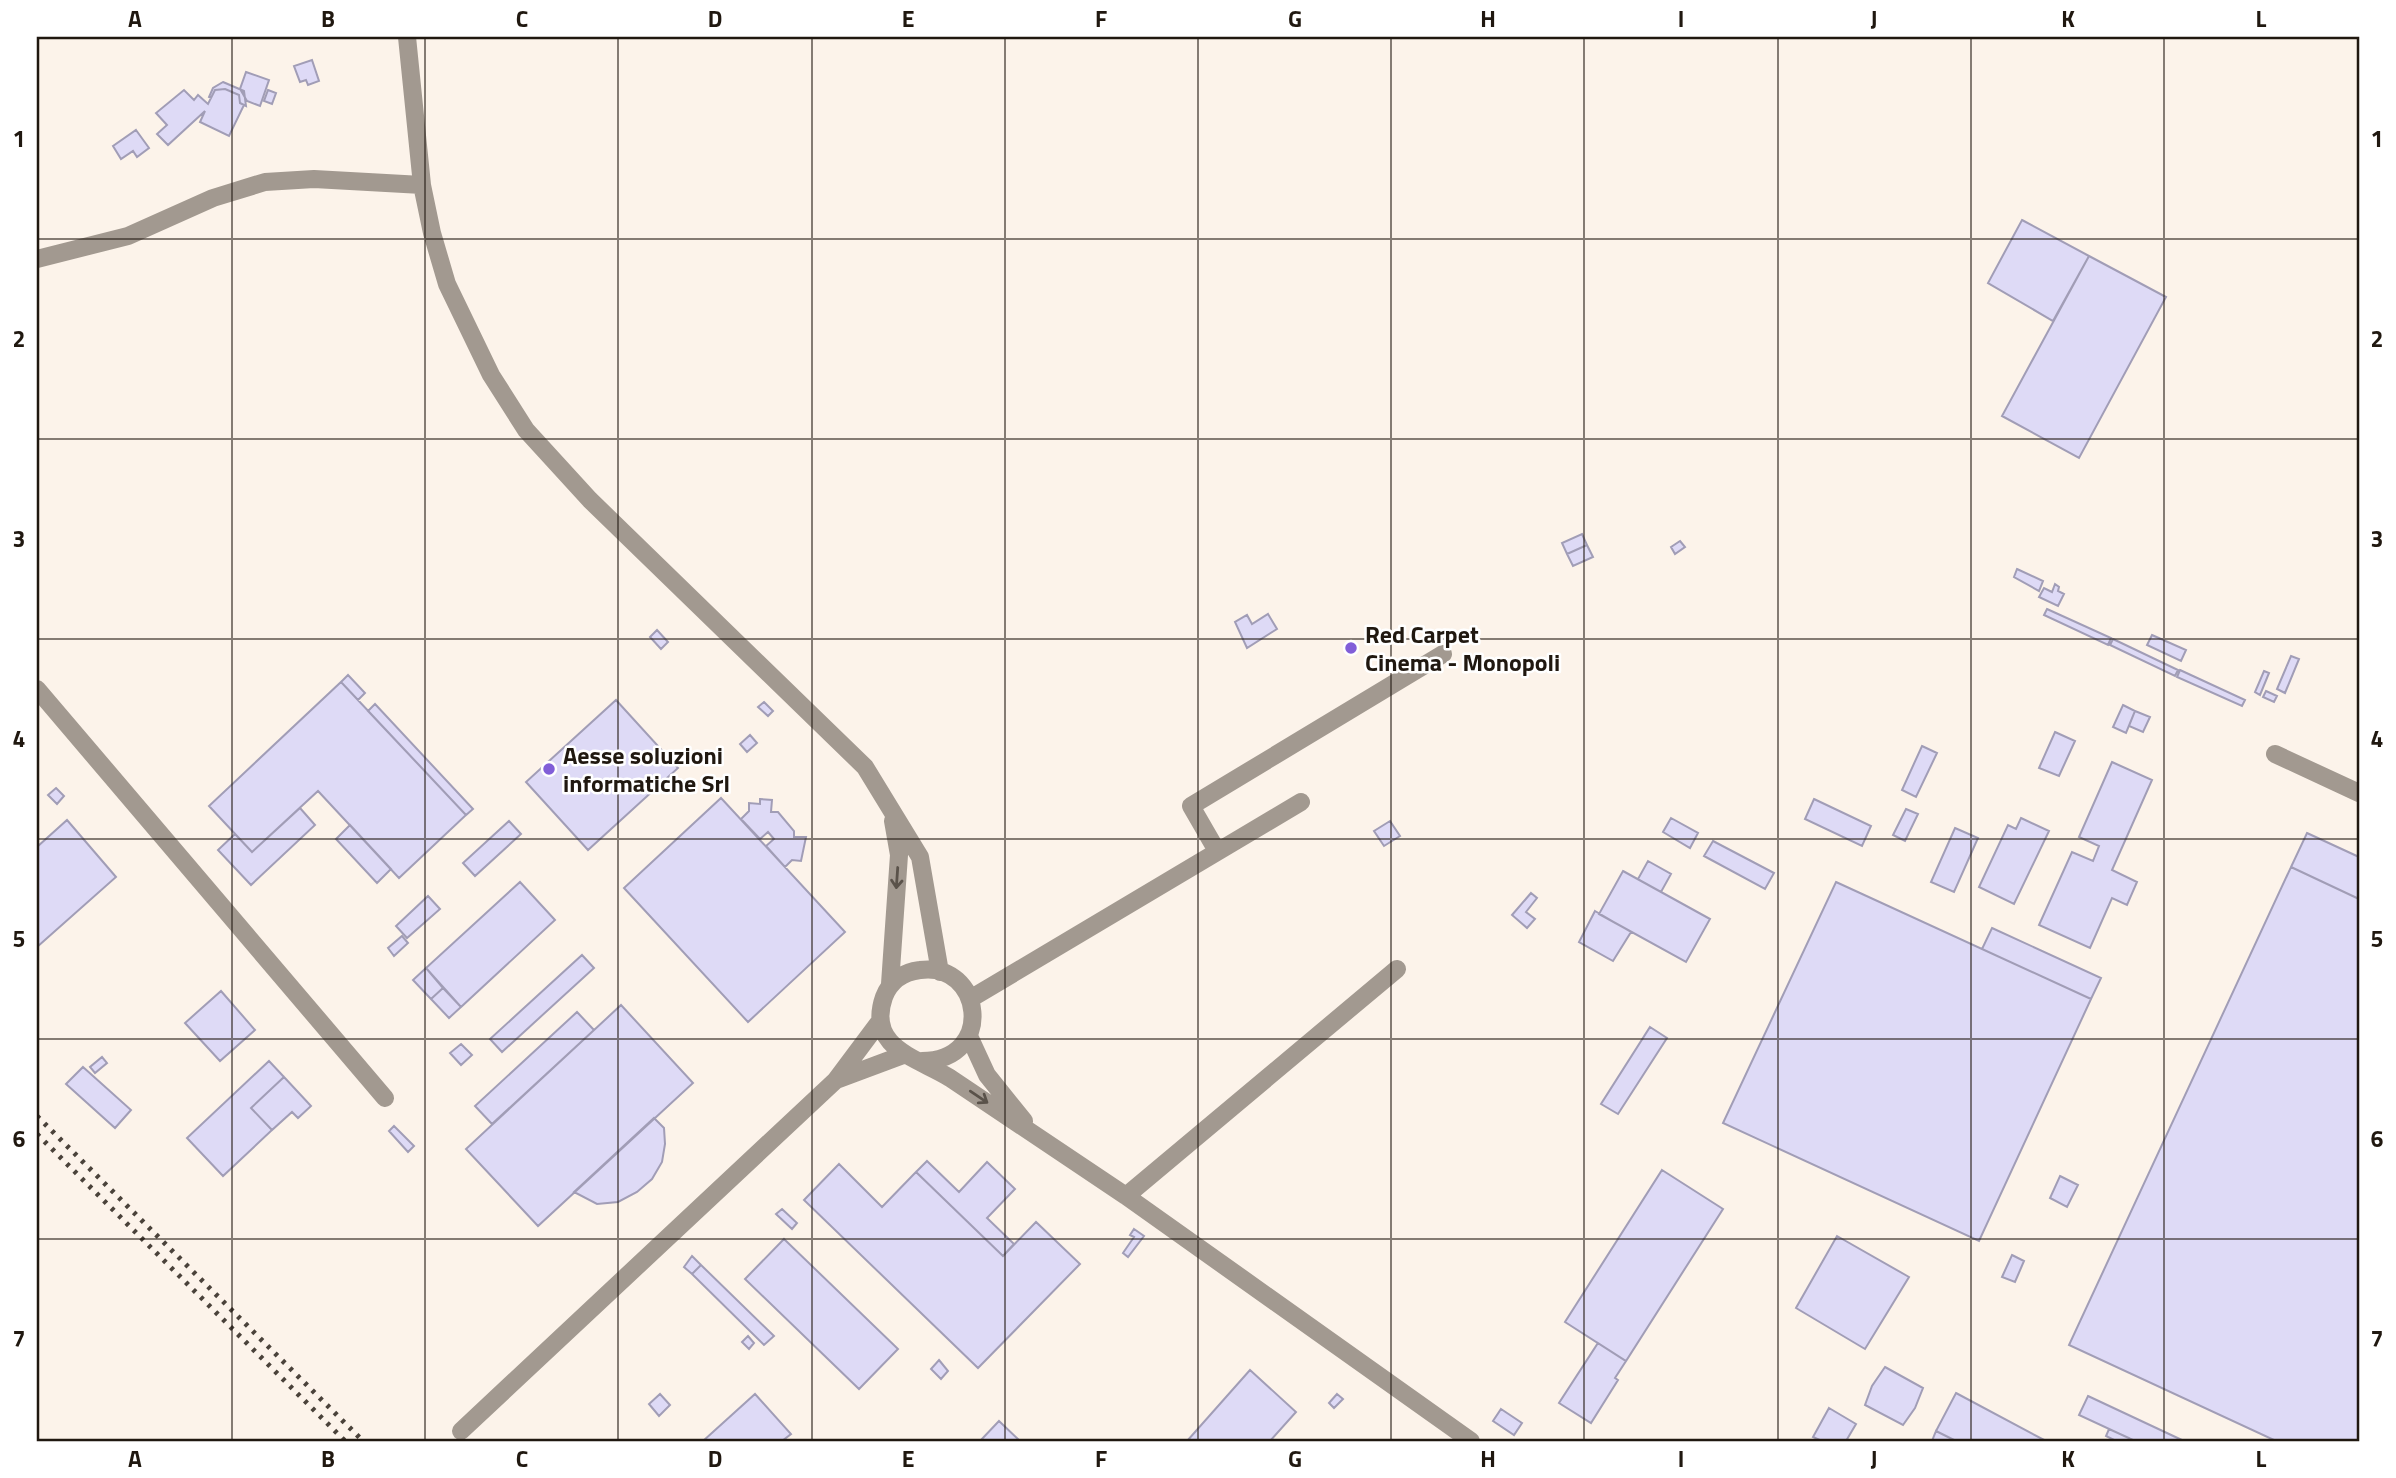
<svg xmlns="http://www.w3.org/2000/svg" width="2396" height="1478" font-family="'Titillium Web',sans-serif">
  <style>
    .building { fill: #dedaf6; stroke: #a19db6; stroke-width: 2 }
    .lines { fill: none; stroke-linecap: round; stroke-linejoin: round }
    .minor { stroke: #a29990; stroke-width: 18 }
    .rail { stroke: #4a423a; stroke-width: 5; stroke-dasharray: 3.5 7; stroke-linecap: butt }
    .oneway { stroke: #5a524a }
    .grid { fill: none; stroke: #201810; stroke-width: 2; stroke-opacity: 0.55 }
    .poi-dot { fill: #815ed8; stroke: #fff; stroke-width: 2.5 }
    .labels { text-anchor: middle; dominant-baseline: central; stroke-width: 5; stroke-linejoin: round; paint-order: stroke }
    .poi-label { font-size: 24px; font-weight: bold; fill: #201810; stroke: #fff; text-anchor: start }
    .neatline { fill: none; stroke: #201810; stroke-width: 2.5 }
    .grid-label { font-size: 23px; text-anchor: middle; font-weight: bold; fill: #201810 }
  </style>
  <rect width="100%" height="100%" fill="#fcf3ea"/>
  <path class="building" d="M312 60 319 81 308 85 306 80 300 82 294 66Z
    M246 72 269 80 260 106 247 101 240 89Z
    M223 82 244 91 246 106 240 103 239 95 225 89 215 90 211 98 209 97 213 88Z
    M225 89 239 95 240 103 244 105 229 136 200 122 205 111 168 145 157 134 167 125 156 113 184 90 194 100 198 95 208 104 215 90Z
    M268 90 276 93 272 104 264 101Z
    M136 130 149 148 137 157 133 151 121 159 113 146Z
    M2022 220 2089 256 2053 321 1988 283Z
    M2089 256 2166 297 2079 458 2002 416Z
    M1582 534 1587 545 1567 554 1562 543Z
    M1680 541 1685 547 1675 554 1671 547Z
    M1587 545 1593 557 1573 566 1567 554Z
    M2017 569 2043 581 2039 591 2014 577Z
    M2055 584 2059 587 2058 591 2064 594 2058 606 2039 597 2044 588 2052 592Z
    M2047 609 2111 638 2108 645 2044 615Z
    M1268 614 1277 629 1247 648 1235 622 1247 615 1252 624Z
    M657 630 668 642 661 649 650 637Z
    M2152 635 2186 650 2181 661 2147 645Z
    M2113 639 2178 670 2175 676 2110 645Z
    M2291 656 2299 659 2285 693 2277 689Z
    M2180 670 2245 700 2242 706 2177 677Z
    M2264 671 2269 673 2260 695 2255 692Z
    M348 675 365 693 358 700 341 682Z
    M341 682 466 815 399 878 318 791 252 852 209 806Z
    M2266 691 2277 696 2274 702 2263 697Z
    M616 700 678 768 588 850 526 782Z
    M764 702 773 711 768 716 758 707Z
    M375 704 473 809 466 815 368 711Z
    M2123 705 2135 711 2126 733 2113 727Z
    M2135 711 2150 717 2143 732 2129 726Z
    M2055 732 2075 741 2059 776 2039 768Z
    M750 735 757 743 747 752 740 744Z
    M1922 746 1937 753 1916 797 1902 790Z
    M2112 762 2152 780 2112 870 2137 882 2127 905 2112 898 2090 948 2039 925 2072 852 2093 861 2099 846 2079 837Z
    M56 788 64 796 57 804 48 795Z
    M721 798 845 932 748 1022 624 888Z
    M760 799 772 800 771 812H778L794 831V837H806L801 861 792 860 785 867 766 846 774 839 768 832 760 839 741 819 749 811V803L760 804Z
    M1814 799 1871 826 1862 846 1805 819Z
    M300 808 315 825 251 885 218 850 235 834 252 852Z
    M1906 809 1918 814 1905 841 1893 835Z
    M1671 818 1698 833 1690 848 1663 832Z
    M2021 818 2049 831 2014 904 1979 887 2008 825 2016 829Z
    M67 820 116 877 37 947V847Z
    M509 821 521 834 475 876 463 863Z
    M1390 821 1400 836 1384 846 1374 831Z
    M350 825 391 869 377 883 336 839Z
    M1955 828 1978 838 1954 892 1931 882Z
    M2307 833 2359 857V899L2291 867Z
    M1713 841 1774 873 1765 889 1704 856Z
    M1648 861 1671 874 1661 892 1638 879Z
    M2291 867 2359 899V1441H2276L2069 1345Z
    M1623 871 1710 919 1686 962 1599 914Z
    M520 882 555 920 461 1007 426 968Z
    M1836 882 2091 999 1979 1241 1723 1123Z
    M1531 893 1537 898 1526 912 1535 919 1527 928 1512 915Z
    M428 896 440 909 407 938 396 926Z
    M1595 911 1631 932 1613 961 1579 942Z
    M1992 928 2101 978 2091 999 1982 949Z
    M402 936 408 943 394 956 388 948Z
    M582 955 594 968 502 1052 490 1039Z
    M426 968 443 988 431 999 413 980Z
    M443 988 461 1007 449 1018 431 999Z
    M221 991 255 1030 220 1061 185 1023Z
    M621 1005 693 1083 538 1226 466 1149Z
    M577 1012 594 1030 492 1124 475 1106Z
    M1650 1027 1667 1038 1618 1114 1601 1104Z
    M461 1044 472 1055 461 1065 450 1053Z
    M102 1057 107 1063 95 1073 90 1067Z
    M269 1061 284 1077 251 1108 272 1130 223 1176 187 1138Z
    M83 1067 131 1110 115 1128 66 1084Z
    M284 1077 311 1106 298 1118 292 1112 272 1130 251 1108Z
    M654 1118 664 1128 665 1144 662 1162 652 1179 637 1192 618 1202 597 1204 574 1192Z
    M394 1126 414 1146 408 1152 389 1131Z
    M927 1161 959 1192 987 1162 1015 1189 987 1218 1014 1244 1003 1256 916 1172Z
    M839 1164 882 1207 916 1172 1003 1256 1036 1222 1080 1264 978 1368 804 1200Z
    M1662 1170 1723 1209 1626 1361 1565 1322Z
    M2060 1176 2078 1185 2067 1207 2050 1198Z
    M782 1209 797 1223 792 1229 776 1214Z
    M1134 1229 1144 1236 1128 1257 1123 1253 1134 1237 1130 1235Z
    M1837 1236 1909 1277 1865 1349 1796 1308Z
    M784 1239 898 1349 859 1389 745 1279Z
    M2012 1255 2024 1261 2015 1282 2002 1277Z
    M692 1256 701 1265 692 1274 684 1267Z
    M701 1265 774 1336 764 1345 692 1274Z
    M748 1336 754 1343 749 1349 742 1342Z
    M1598 1343 1626 1361 1615 1378 1618 1380 1591 1423 1559 1403Z
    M939 1360 948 1371 941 1379 931 1369Z
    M1885 1367 1923 1388 1915 1408 1903 1425 1865 1405 1872 1386Z
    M1250 1370 1296 1412 1270 1441H1187Z
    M1956 1393 2046 1441H1956L1936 1431Z
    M660 1394 670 1405 659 1416 649 1404Z
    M755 1394 791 1434 782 1441H703Z
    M1337 1394 1343 1399 1334 1408 1329 1403Z
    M2088 1396 2184 1441H2135L2079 1415Z
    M1829 1408 1856 1424 1846 1441H1822L1813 1437Z
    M1501 1409 1522 1423 1514 1435 1493 1421Z
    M999 1421 1020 1441H980Z
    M2109 1429 2129 1438 2128 1441H2116L2106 1436Z
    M1936 1431 1956 1441H1932Z"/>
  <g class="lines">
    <path class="minor" d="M407 37 422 185 432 233 447 284 491 375 526 430 590 500 865 767 920 857 940 972
      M37 259 128 236 213 198 265 182 314 179 422 185
      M37 689 385 1098
      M2275 754 2359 793
      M1217 851 1191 806 1443 654
      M890 984 899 855 893 821
      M970 999 1301 802
      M969 1036 987 1075 1024 1121
      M922 1061C997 1060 982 961 920 970 903 972 890 981 884 997 866 1048 918 1058 950 1078L1126 1196 1471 1441
      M836 1080 903 1055
      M1126 1196 1397 969
      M461 1431 836 1080 880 1021"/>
    <path class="rail" d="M37 1116 363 1441
      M37 1134 345 1441"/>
  </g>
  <defs><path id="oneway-shaft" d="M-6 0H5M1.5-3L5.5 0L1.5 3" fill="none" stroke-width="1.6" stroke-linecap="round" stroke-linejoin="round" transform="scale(1.75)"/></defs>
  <g class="oneway">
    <use href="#oneway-shaft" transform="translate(897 878) rotate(94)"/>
    <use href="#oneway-shaft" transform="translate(979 1097) rotate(34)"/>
  </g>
  <path class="grid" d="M232 37V1441M425 37V1441M618 37V1441M812 37V1441M1005 37V1441M1198 37V1441M1391 37V1441M1584 37V1441M1778 37V1441M1971 37V1441M2164 37V1441M37 239H2359M37 439H2359M37 639H2359M37 839H2359M37 1039H2359M37 1239H2359"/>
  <g class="poi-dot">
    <circle cx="1351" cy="648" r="7"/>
    <circle cx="549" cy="769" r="7"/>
  </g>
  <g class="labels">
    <g class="poi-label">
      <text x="1365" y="634">Red Carpet<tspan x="1365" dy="28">Cinema - Monopoli</tspan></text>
      <text x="563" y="755">Aesse soluzioni<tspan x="563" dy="28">informatiche Srl</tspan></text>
    </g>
  </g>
  <rect width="2396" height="1478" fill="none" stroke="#ffffff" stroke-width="77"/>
  <rect x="38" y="38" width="2320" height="1402" class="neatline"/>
  <g class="grid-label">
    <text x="135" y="27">A</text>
    <text x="328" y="27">B</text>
    <text x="522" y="27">C</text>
    <text x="715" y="27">D</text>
    <text x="908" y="27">E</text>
    <text x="1101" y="27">F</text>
    <text x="1295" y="27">G</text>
    <text x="1488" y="27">H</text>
    <text x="1681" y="27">I</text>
    <text x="1874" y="27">J</text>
    <text x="2068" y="27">K</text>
    <text x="2261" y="27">L</text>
    <text x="19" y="147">1</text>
    <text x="2377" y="147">1</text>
    <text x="19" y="347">2</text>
    <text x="2377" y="347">2</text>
    <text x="19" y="547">3</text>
    <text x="2377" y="547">3</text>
    <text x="19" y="747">4</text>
    <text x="2377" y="747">4</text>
    <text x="19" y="947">5</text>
    <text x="2377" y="947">5</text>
    <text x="19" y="1147">6</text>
    <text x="2377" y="1147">6</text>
    <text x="19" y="1347">7</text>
    <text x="2377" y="1347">7</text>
    <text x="135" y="1467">A</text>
    <text x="328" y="1467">B</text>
    <text x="522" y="1467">C</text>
    <text x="715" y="1467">D</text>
    <text x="908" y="1467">E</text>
    <text x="1101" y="1467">F</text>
    <text x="1295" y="1467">G</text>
    <text x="1488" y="1467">H</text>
    <text x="1681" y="1467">I</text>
    <text x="1874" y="1467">J</text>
    <text x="2068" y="1467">K</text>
    <text x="2261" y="1467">L</text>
  </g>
</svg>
